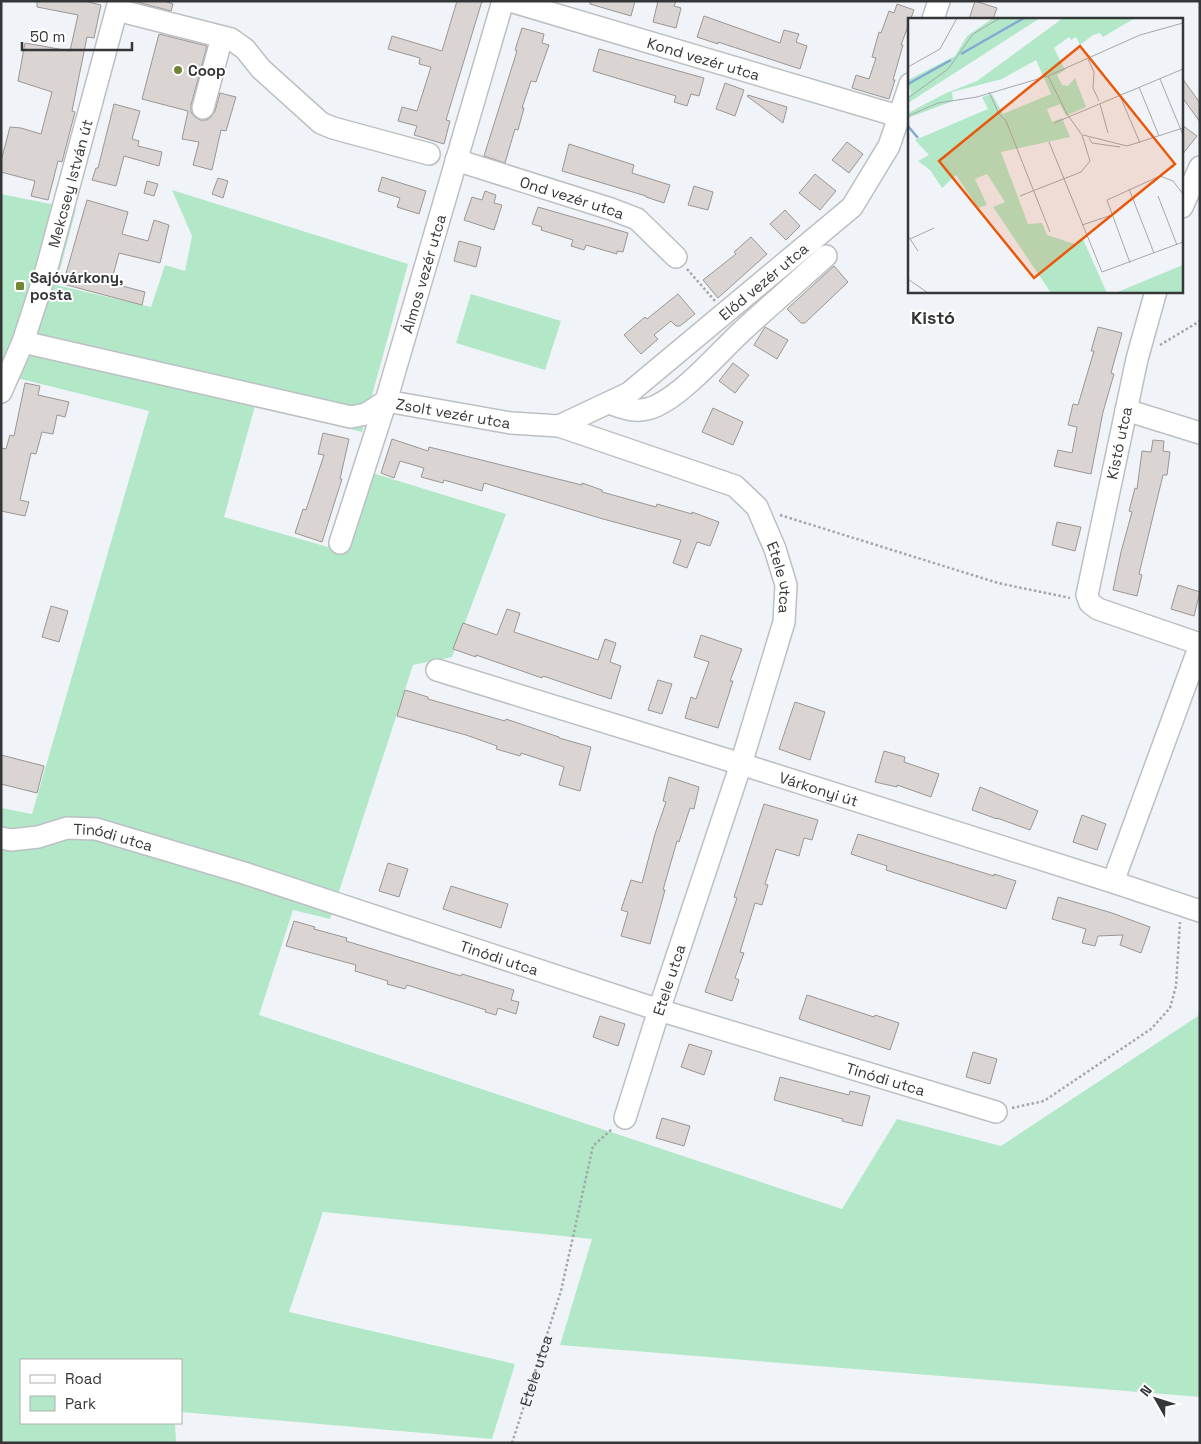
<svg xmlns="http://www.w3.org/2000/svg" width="1201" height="1444" font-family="'Space Grotesk',sans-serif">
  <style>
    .green { fill: #b2e8c8 }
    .building { fill: #dad5d3; stroke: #9b9694 }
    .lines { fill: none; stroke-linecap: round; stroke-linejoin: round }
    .minor-casing { stroke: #bcbfc3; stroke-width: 24 }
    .path { stroke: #a4a6aa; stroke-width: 2.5; stroke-dasharray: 2.5 2.5; stroke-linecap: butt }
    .minor { stroke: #fff; stroke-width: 21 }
    .poi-dot { fill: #728535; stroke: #fff; stroke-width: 2 }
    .labels { text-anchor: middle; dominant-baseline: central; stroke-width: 4; stroke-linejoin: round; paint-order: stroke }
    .street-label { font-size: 15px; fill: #353638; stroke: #fff }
    .poi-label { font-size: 15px; font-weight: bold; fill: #353638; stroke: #fff; text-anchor: start }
    .quarter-label { font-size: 18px; font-weight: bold; fill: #353638; stroke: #fff }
    .inset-river { fill: none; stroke: #82aad6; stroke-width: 2.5 }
    .inset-road { fill: none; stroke: #a5a8ab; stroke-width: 1 }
    .view { fill: #e8590c; fill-opacity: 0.15; stroke: #e8590c; stroke-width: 2.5 }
    .inset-edge { fill: none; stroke: #353638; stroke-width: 2.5 }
  </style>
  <rect width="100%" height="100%" fill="#f0f4f8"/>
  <path class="green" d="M172 190 408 264 362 432 255 406 224 517 328 547 353 467 506 514 452 657 413 665 330 919 293 910 259 1015 842 1209 897 1119 1001 1146 1198 1016 1200 1005V1397L560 1345 592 1239 323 1212 289 1312 515 1364 492 1439 181 1412V1360H21V1423H175L176 1443H1V808L32 814 149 411 1 374V194L76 209 56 285 151 307 165 265 185 271 192 236Z
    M471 294 561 321 545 370 456 343Z"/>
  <path class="building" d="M37 1H84L101 5 94 38 87 37 72 111 75 112 62 162 58 161 48 200 31 196 35 181 1 172V161L10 127 21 128 41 134 52 92 18 81 25 43 70 51 78 15 37 7Z
    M133 1H164L173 4 171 11Z
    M457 1H482L446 120 450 121 444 144 414 135 417 126 398 121 402 107 417 111 431 67 419 64 420 58 388 49 392 36 442 51Z
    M590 1H635L631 16 590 4Z
    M658 1H676L674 6 681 8 676 28 653 22Z
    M975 1 997 8 993 19H969Z
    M897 4 914 10 901 45H903L893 80H895L889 99 852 88 856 75 869 79 876 58 872 57 879 32 881 33 889 11 894 13Z
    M704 16 780 43 784 30 799 34 796 42 807 46 800 69 718 42V44L697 37Z
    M522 28 544 34 542 43 549 45 536 82 531 81 522 108H524L518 130 515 129 505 163 484 156 517 51 515 50Z
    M159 34 207 46 191 105V112L195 117 200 120H207L211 117 215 111 220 93 236 97 226 131 221 130 212 170 193 165 199 142 182 139 188 111 142 99Z
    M599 49 704 78 699 96 691 94 687 106 674 102 676 96 593 71Z
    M1182 78 1200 103V122L1182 97Z
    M725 83 744 90 735 116 716 109Z
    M748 95 787 107 783 123 747 96Z
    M114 104 140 111 132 139 139 141 138 146 162 152 159 166 124 156 116 186 92 180 96 168H98Z
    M1182 125 1197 136 1182 155Z
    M847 142 863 154 849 173 832 160Z
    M569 144 634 165 632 173 670 185 664 203 646 197V196L562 171Z
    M815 174 836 191 820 210 799 193Z
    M382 177 426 191 419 214 397 207 400 198 378 191Z
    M218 178 228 181 223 198 212 194Z
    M147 181 158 184 154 196 144 193Z
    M694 186 713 192 708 210 688 205Z
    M485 191 496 195 494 203 502 205 494 230 464 220 472 197 482 200Z
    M87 200 128 212 122 234 148 241 154 220 169 225 160 263 119 253 111 283 145 292 142 305 63 284Z
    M538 207 628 233 623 252 617 251V254L586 245 584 250 571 246 573 240 541 230 542 227 532 224Z
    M785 210 800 226 786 240 770 224Z
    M751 237 767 254 718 298 703 280 736 254 734 252Z
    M459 241 481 247 476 267 454 261Z
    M834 266 848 282 805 323H801L787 309Z
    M678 294 695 314 680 326H676L671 321 654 335 658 339 641 354 624 335 645 317 647 319Z
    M765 327 788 340 777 359 754 345Z
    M1098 327 1122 333 1111 373 1114 374 1103 412 1091 474 1054 466 1058 450 1072 453 1077 427 1068 425 1073 404 1078 405 1094 351H1091Z
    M733 363 749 375 735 393 719 381Z
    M25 383 40 386 38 395 69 402 65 417 57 415 53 434 42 432 36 454 31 453 20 500 29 502 25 516 1 511V448L6 449 10 435 14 436Z
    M713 408 743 422 733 445 702 432Z
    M323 433 349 439 340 479H342L322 542 295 533 303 509 306 510 324 455 318 454Z
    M392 439 428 451 429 447 582 485V483L602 490V492L656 507 657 504 692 514V512L719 522 710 546 697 542 687 568 673 563 681 540 603 519 484 483 482 491 444 480 443 483 421 477 424 468 400 461 394 478 381 473Z
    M1153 440 1164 441 1163 451 1170 452 1167 475H1163L1139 574 1142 575 1137 596 1113 590 1121 552 1132 512 1129 511 1135 488 1137 489 1142 451 1151 452Z
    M1057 522 1081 527 1075 551 1052 545Z
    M1178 585 1200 592 1194 616 1171 609Z
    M51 606 68 611 59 642 42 637Z
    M507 609 520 613 514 632 598 660 605 639 616 643 610 662 621 666 611 699 543 676 542 678 476 655V657L453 649 463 623 497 635Z
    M701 635 742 649 730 681H733L718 728 685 718 691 697 696 699 709 662 694 657Z
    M658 680 672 684 662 714 648 710Z
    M405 690 428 697V699L505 721 506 719 559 737V738L591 747 580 791 559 785 564 767 521 753 520 756 496 749 497 746 466 735 397 716Z
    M795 702 825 712 810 760 779 749Z
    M884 751 905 757 904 762 939 774 931 797 897 785V787L875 782Z
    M1 755 44 766 37 793 1 784Z
    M669 777 699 787 694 809 690 808 679 842 677 841 663 890H665L650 944 621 936 628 912 621 910 631 880 642 883 655 834 666 802 663 801Z
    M980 787 1038 811 1030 830 997 818V819L972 810Z
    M764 804 818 820 812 840 804 838 799 856 776 849 765 884 768 885 762 905 755 903 740 952 744 953 735 978 739 980 732 1001 705 992 737 898 734 897Z
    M1082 815 1106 824 1097 850 1073 842Z
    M858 834 994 876V874L1016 881 1006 909 886 870 887 866 851 854Z
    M388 863 408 869 399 897 379 891Z
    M451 886 508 904 501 928 443 909Z
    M1058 897 1112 913 1150 927 1141 953 1120 945 1123 935 1098 936 1095 946 1082 943 1086 929 1052 919Z
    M294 921 315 927 314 929 347 938 346 941 461 976 462 974 514 990 511 1000 519 1002 516 1014 498 1008 496 1015 485 1012 486 1010 407 985 405 989 387 984 388 981 355 971 356 965 286 946Z
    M807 995 874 1017 875 1015 899 1023 890 1050 799 1019Z
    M600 1016 625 1024 618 1046 593 1037Z
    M689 1044 712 1051 704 1075 681 1067Z
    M973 1052 997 1059 990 1084 966 1077Z
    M780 1077 849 1095 850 1091 870 1096 862 1126 842 1121 843 1119 774 1100Z
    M662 1118 690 1126 684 1146 656 1138Z"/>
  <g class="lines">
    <defs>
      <g id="minor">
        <path id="s2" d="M510 1 898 116"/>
        <path d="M117 10 231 39 245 49 261 69 321 123 333 128 429 154"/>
        <path d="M933 19 939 1"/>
        <path d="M203 108 222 37"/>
        <path id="s3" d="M456 160 611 209 637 219 676 257"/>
        <path d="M1182 207 1200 167"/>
        <path d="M1156 291 1137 359 1087 595 1090 603 1098 609 1200 644"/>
        <path id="s4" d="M23 342 351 417 366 414 386 401 511 423 559 426 735 486 757 507 775 549 786 585 784 622 741 764 659 1010 625 1118"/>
        <path id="s5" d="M1 392 23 342 46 271 119 1"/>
        <path d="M609 403C625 409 639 414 656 406 684 393 717 355 740 333 768 307 797 282 826 256"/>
        <path d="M1126 410 1200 433"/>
        <path id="s6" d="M559 426 629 393 852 207 889 146 910 84"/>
        <path id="s7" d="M340 543 386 401 503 1"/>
        <path id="s8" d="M437 670 741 764 1113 882 1200 911"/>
        <path id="s9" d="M1 838 11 840 38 837 67 828 96 829 244 873 659 1010 996 1112"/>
        <path d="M1113 882 1200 645"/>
      </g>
    </defs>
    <use href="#minor" class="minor-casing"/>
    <g class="path">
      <path d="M687 269 715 301"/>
      <path d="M1160 345 1200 321"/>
      <path d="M780 515 998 583 1070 598"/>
      <path d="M1012 1108 1044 1101 1151 1029 1170 1008 1176 986 1180 922"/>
      <path id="s1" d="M512 1443 561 1291 593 1146 612 1129"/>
    </g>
    <use href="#minor" class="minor"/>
  </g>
  <g class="poi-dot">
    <circle cx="178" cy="70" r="5"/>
    <rect x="15" y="281" width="10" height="10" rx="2.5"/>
  </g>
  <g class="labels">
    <g class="street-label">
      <text stroke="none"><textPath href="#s2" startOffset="202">Kond vezér utca</textPath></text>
      <text stroke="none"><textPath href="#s5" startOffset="220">Mekcsey István út</textPath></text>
      <text stroke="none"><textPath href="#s3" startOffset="122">Ond vezér utca</textPath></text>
      <text stroke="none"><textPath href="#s7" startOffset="282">Álmos vezér utca</textPath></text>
      <text stroke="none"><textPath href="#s6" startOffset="252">Előd vezér utca</textPath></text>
      <text stroke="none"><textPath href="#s4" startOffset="444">Zsolt vezér utca</textPath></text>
      <text transform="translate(1119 443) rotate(-78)">Kistó utca</text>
      <text stroke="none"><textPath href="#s4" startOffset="842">Etele utca</textPath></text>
      <text stroke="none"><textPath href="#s8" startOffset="400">Várkonyi út</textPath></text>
      <text stroke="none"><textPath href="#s9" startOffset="115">Tinódi utca</textPath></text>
      <text stroke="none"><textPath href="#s9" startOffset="520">Tinódi utca</textPath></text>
      <text transform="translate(669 980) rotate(-72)">Etele utca</text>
      <text stroke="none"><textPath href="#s9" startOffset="925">Tinódi utca</textPath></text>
      <text stroke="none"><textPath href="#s1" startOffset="76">Etele utca</textPath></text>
    </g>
    <g class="poi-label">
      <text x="188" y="70">Coop</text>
      <text x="30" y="277">Sajóvárkony,<tspan x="30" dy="17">posta</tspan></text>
    </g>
    <g class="quarter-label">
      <text x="933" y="317">Kistó</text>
    </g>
  </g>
  <g transform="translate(908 18)">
    <rect width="275" height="275" fill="#f0f4f8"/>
    <path d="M85 0H132L0 85 3 75 0 62 47 38 59 18ZM155 0H227L195 19 192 15 185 17 172 27 168 19 163 22 161 19 146 30 157 52 149 57 154 67 160 68 167 60 178 89 158 98 152 86 139 91 144 104 154 100 162 119 93 134 120 206 134 205 139 217 167 226 175 221 199 275H143L85 189 97 184 79 156 67 161 79 187 70 190 48 157 34 170 22 152 10 143 21 137 7 122 80 91 74 79 84 76 95 96 143 76 128 42 94 61 44 74 45 83 0 100V95L38 75 69 63ZM275 247V275H207Z" fill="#b2e8c8"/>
    <path class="inset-river" d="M53 36 116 0M0 66 43 42M0 108 10 120"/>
    <path class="inset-road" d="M180 41 186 54 185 70 191 83M0 49 32 31 49 0M252 61 275 117M231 69 251 118M81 74 91 96 98 103 142 214M212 78 232 125M0 80 40 51 65 16 92 0M192 86 200 115M0 98 30 85 69 79 140 58 232 17 275 5M146 105 275 51V41M175 117 219 128 275 110M181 120 184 125 212 129M141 124 194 254 275 224M221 171 246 235M112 178 173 154 182 143 174 117 159 96 140 58M250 178 269 227M174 207 204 197M0 218 10 233M2 221 26 210M222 245 199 182 252 158 265 163 275 176M0 261 20 275"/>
    <path class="view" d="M172 28 267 146 126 260 31 143Z"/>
    <rect width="275" height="275" class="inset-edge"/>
  </g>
  <rect width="1201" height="1444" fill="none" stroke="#353638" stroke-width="5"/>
  <rect x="20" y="1359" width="162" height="65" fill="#ffffff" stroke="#aeafaf"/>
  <rect x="30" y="1375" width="25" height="8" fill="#ffffff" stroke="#aeafaf"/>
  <text x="65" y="1384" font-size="15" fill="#353638">Road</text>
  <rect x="30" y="1396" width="25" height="15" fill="#b2e8c8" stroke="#aeafaf"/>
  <text x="65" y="1409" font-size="15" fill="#353638">Park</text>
  <g transform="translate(1156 1399) rotate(309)" stroke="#ffffff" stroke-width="4" paint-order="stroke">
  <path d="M0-4L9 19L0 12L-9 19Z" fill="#353638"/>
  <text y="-8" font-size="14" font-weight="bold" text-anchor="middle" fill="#353638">N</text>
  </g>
  <path d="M22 42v8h110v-8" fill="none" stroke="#353638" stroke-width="2.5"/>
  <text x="30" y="42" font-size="15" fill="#353638" stroke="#ffffff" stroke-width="4" paint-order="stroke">50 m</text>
</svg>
